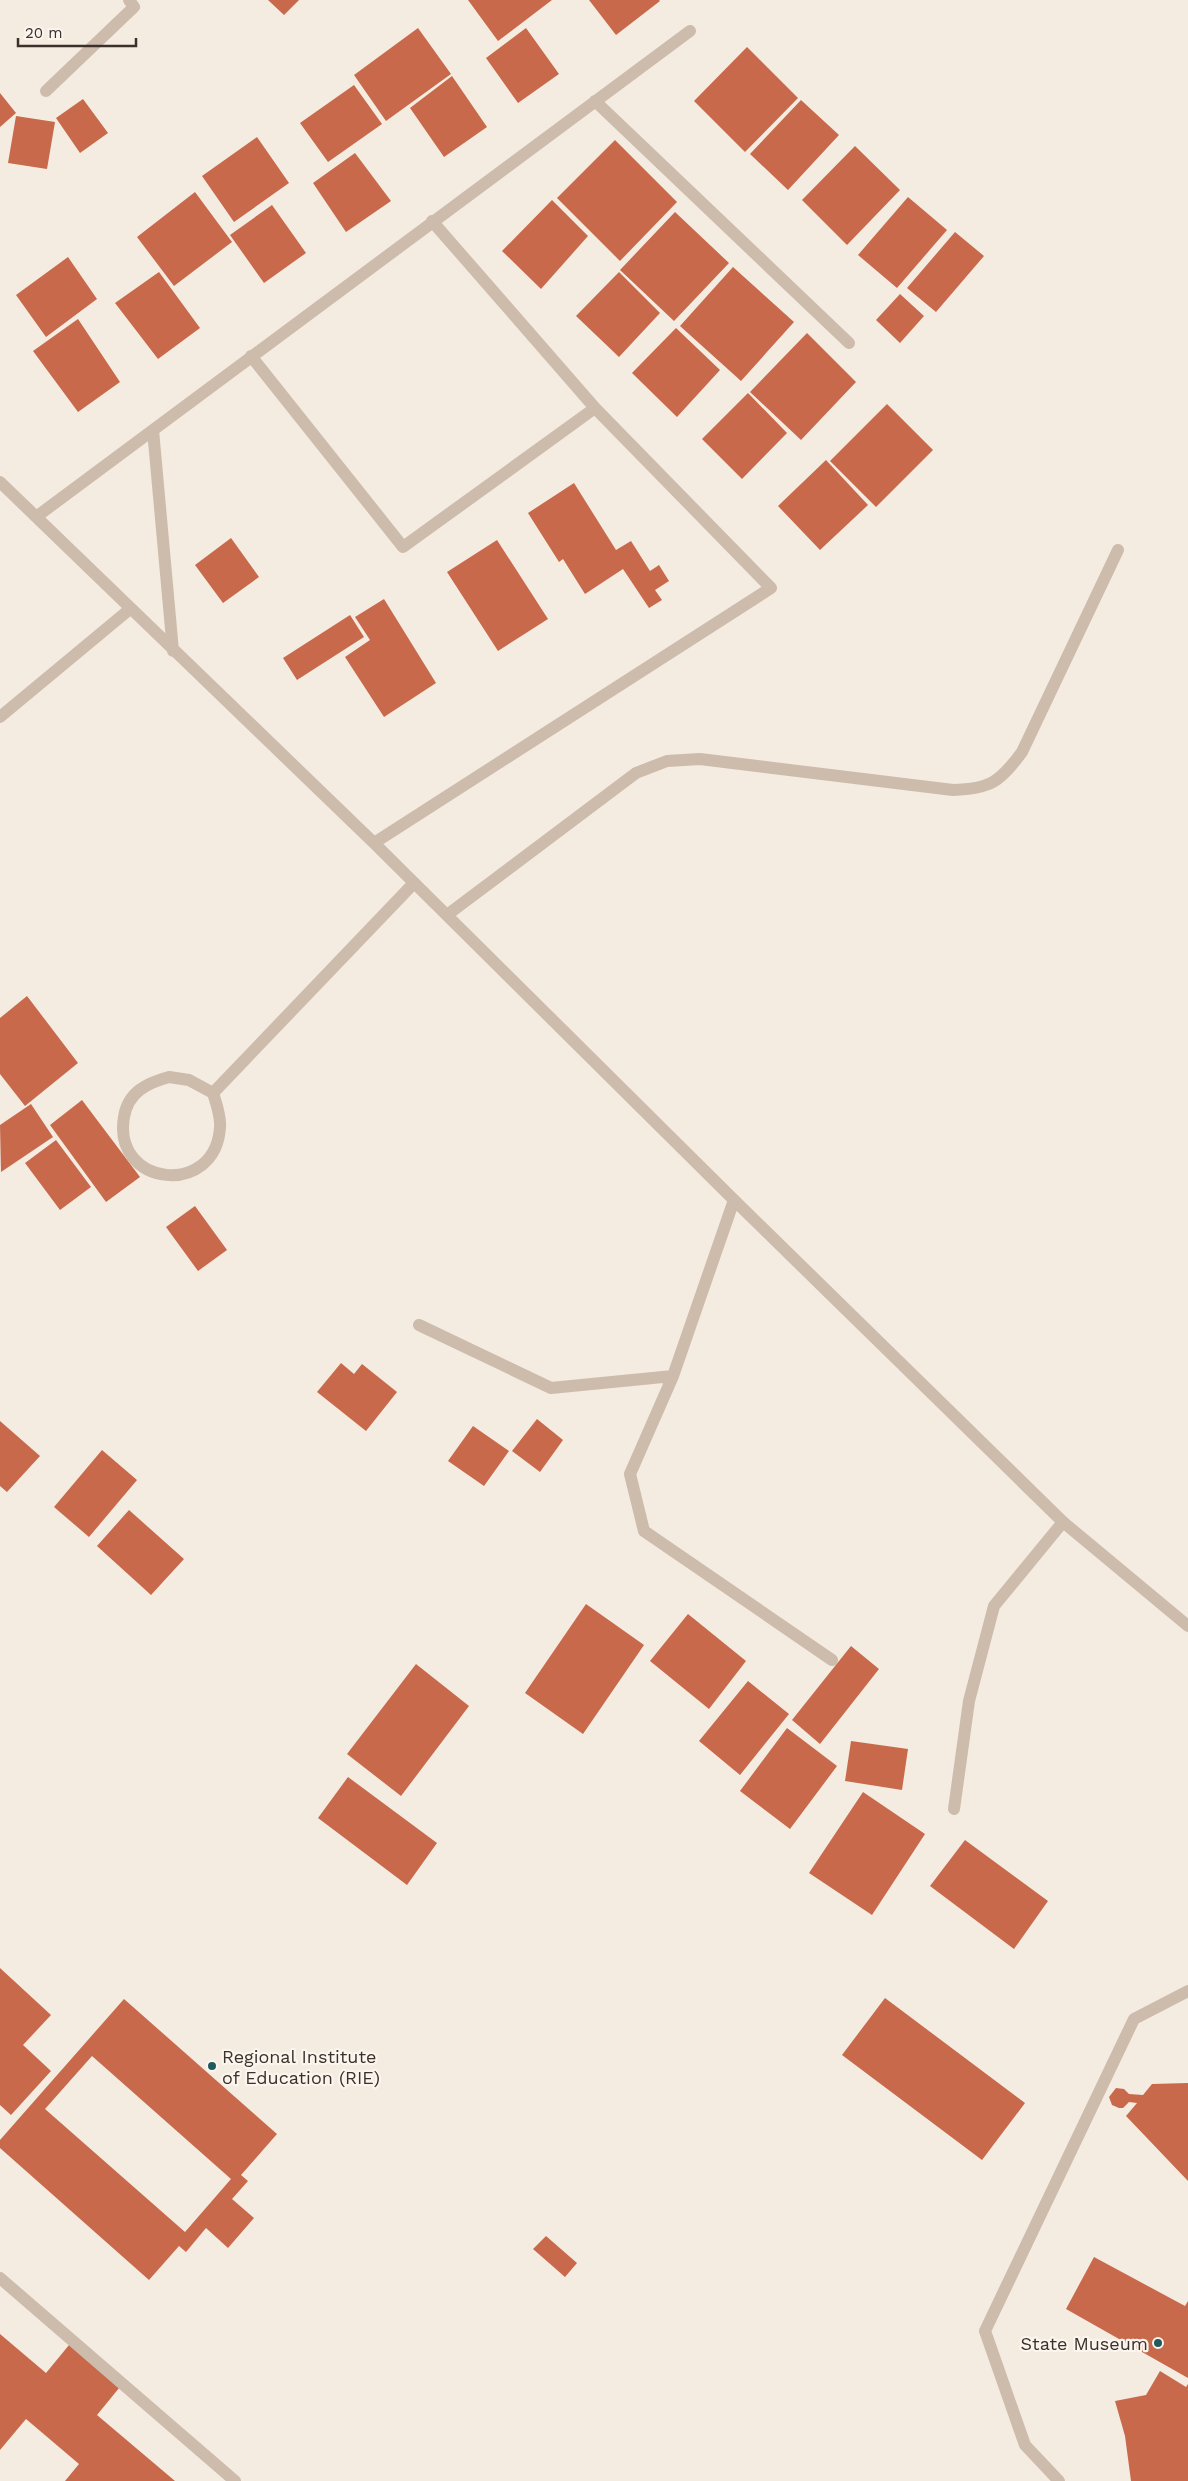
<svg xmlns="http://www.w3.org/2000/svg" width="1188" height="2481" font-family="'Work Sans',sans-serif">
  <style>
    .building { fill: #c8694b; fill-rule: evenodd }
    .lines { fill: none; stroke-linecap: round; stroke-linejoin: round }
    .lane { stroke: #cdbbac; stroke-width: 12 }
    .street { stroke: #cdbbac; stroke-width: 12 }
    .poi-dot { fill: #1f5a5e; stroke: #fbf5ee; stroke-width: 2 }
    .labels { text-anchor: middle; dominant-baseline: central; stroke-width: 4.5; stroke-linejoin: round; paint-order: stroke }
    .poi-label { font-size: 18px; fill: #3b302b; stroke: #fbf5ee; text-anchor: start }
  </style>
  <rect width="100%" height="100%" fill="#f4ebe1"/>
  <path class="building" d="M268 0H299L284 15Z
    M468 0H552L498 41Z
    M589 0H659L660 1 616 35Z
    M418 28 451 74 386 121 354 75Z
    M526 28 559 74 518 103 486 58Z
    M747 47 798 98 745 152 694 101Z
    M452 76 487 127 444 157 410 108Z
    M354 85 382 124 328 162 300 123Z
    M0 93 16 113 0 127Z
    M83 99 108 133 80 153 56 118Z
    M801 100 839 135 788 190 750 154Z
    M16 116 55 122 47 169 8 163Z
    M257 137 289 183 234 222 202 176Z
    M615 140 677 202 620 261 557 198Z
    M855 146 900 190 847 245 802 200Z
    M355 153 391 201 346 232 313 183Z
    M195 192 232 242 174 286 137 237Z
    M908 197 947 230 897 288 858 255Z
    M552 200 588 236 541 289 502 251Z
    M272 205 306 253 264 283 230 235Z
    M675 212 729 263 674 321 620 270Z
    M955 232 984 256 936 312 907 288Z
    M68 257 97 299 46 337 16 295Z
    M733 267 794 322 741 381 680 326Z
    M159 272 200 328 158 359 115 303Z
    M619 272 660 313 619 357 576 316Z
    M900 294 924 316 900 343 876 320Z
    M78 319 120 382 78 412 33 351Z
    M676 328 720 370 677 417 632 373Z
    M807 333 856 382 801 440 750 392Z
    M748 393 787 433 742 479 702 439Z
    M887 404 933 450 876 507 830 461Z
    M826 460 868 505 820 550 778 506Z
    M574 483 616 550 631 541 650 571 659 565 669 581 655 590 662 600 649 608 623 569 585 594 563 559 559 562 528 513Z
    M231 538 259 577 223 603 195 565Z
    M497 540 548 619 498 651 447 572Z
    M384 599 436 683 384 717 345 657 370 640 355 617Z
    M350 615 364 637 297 680 283 658Z
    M27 996 78 1063 25 1106 0 1074V1018Z
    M82 1100 140 1177 106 1202 50 1125Z
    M31 1104 53 1137 1 1172 0 1125Z
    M56 1140 91 1187 60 1210 25 1163Z
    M195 1206 227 1250 198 1271 166 1227Z
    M341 1363 354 1374 362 1364 397 1392 366 1431 317 1392Z
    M537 1419 563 1440 540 1472 512 1451Z
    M0 1421 40 1456 7 1492 0 1486Z
    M473 1426 509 1451 484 1486 448 1461Z
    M102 1450 137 1480 89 1537 54 1507Z
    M129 1510 184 1559 151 1595 97 1546Z
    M586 1604 644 1645 583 1734 525 1693Z
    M688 1614 746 1661 709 1709 650 1661Z
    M851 1646 879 1669 820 1744 792 1720Z
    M416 1664 469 1706 401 1796 347 1754Z
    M748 1681 789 1714 740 1775 699 1741Z
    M787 1728 837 1766 790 1829 740 1791Z
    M851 1741 908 1749 902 1790 845 1781Z
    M348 1777 437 1843 407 1885 318 1818Z
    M863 1792 925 1834 872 1915 809 1873Z
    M965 1840 1048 1901 1014 1949 930 1886Z
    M0 1968 51 2015 23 2045 51 2071 11 2115 0 2105Z
    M885 1998 1025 2103 982 2160 842 2055Z
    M124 1999 277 2134 241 2175 248 2181 232 2199 254 2218 228 2248 206 2228 186 2252 179 2246 149 2280 0 2148V2140ZM92 2056 231 2179 185 2232 45 2109Z
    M1188 2083V2181L1126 2116 1137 2103 1129 2102 1123 2108H1119L1112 2105 1109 2097 1116 2088 1124 2089 1129 2094 1143 2095 1152 2084Z
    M546 2236 577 2263 565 2277 533 2249Z
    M1094 2257 1185 2306 1188 2301V2378L1066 2309Z
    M0 2334 46 2373 74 2339 124 2382 97 2415 175 2481H65L79 2464 26 2419 0 2450Z
    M1160 2371 1186 2387 1188 2384V2481H1131L1125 2436 1115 2401 1146 2395Z"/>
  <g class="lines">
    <path class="lane" d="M0 717 130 609
      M169 1077 189 1080 213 1093C216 1103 221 1116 220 1127 216 1198 112 1187 124 1117 128 1092 147 1083 169 1077Z
      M213 1093 414 883
      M734 1200 673 1376 630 1474 644 1531 832 1660
      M419 1325 551 1388 673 1376
      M954 1809 969 1701 994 1606 1063 1522
      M0 2278 235 2481
      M1059 2481 1025 2445 985 2331 1134 2019 1188 1991"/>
    <path class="street" d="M46 91 134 7 129 0
      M595 101 849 343
      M251 356 403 547 595 408
      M153 430 173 651
      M0 482 374 843 734 1200 1063 1522 1188 1626
      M36 517 690 31
      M374 843 771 588 595 408 432 221
      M447 915 636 773 667 761 700 759 953 790C990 789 1000 782 1022 752L1118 550"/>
  </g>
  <g class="poi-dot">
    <circle cx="212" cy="2066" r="5"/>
    <circle cx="1158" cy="2343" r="5"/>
  </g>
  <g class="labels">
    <g class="poi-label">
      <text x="222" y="2056">Regional Institute<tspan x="222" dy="21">of Education (RIE)</tspan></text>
      <text x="1148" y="2343" text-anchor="end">State Museum</text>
    </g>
  </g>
  <path d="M18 38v8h118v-8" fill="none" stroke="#3b302b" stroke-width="2.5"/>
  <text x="25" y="38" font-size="15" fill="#3b302b" stroke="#fbf5ee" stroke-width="4" paint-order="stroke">20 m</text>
</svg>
